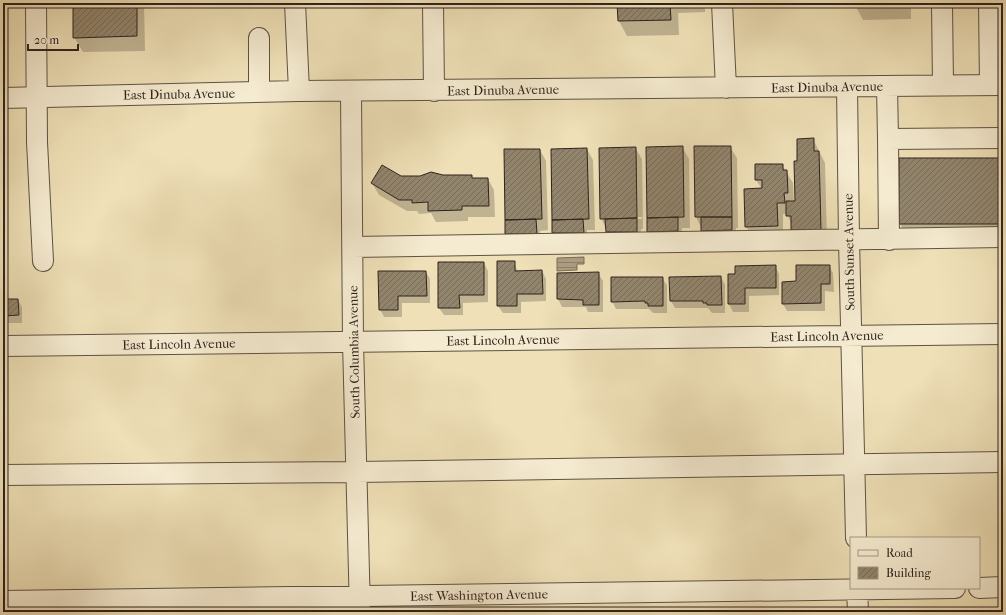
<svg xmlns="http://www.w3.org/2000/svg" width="1006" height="615" font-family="'IM FELL French Canon',serif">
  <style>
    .water { fill: url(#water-rules); stroke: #7a6d5a }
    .shadow { fill: #0003; fill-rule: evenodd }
    .building { fill: url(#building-hatch); stroke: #2e221d }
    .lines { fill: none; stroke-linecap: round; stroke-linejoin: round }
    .minor-casing { stroke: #5e5244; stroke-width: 22 }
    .minor { stroke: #f5ebd0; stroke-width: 20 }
    .labels { text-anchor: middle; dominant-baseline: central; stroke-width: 3.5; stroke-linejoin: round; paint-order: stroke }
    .street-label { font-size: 13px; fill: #2e221d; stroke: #f5ebd0 }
  </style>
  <defs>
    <pattern id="water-rules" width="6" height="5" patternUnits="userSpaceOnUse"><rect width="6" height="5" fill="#ad9f83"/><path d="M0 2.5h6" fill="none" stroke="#8d816b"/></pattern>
    <pattern id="building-hatch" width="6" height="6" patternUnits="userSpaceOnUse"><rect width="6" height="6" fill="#92856d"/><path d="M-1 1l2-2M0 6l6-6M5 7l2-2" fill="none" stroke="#786c59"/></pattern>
  </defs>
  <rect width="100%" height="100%" fill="#efe0b7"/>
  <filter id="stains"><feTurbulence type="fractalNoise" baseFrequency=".005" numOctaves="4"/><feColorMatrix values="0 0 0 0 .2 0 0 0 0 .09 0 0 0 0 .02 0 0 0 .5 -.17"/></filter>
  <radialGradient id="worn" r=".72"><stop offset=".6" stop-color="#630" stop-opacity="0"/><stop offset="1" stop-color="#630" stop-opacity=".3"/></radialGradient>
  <path class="water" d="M584 257V264H577V270L557 271V258Z"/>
  <path class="shadow" d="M74 3H144L145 51 83 52 74 37Z
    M618 3H705V12L678 13 679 35 627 36 619 21Z
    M854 3H911V19L863 20Z
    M813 139 825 163 827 241H799L787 214H783V237H752L746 226 762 189 756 180 782 165 793 183 794 202H796L798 162Z
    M682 147 689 159 690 228H682V239H653L648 232Z
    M730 147 737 158 738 228H736V238H706L696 217Z
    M635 148 642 159 643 229H641V239H611L601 218ZM642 217V219L606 220V218Z
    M587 149 593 160 595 230H587V240H557L553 233Z
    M540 150 546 161 548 230 540 231V241H510L506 234Z
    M900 159H1003V238L909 239 900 224Z
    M443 176H471L473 179H488L494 190 495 217H468V221L436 222 431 213 419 214 417 211H407L379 195 372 183 401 177Z
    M514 262 518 272 542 271 546 279V301L521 302V313H503L498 306Z
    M484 263 488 271V302L463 303V315H444L439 308Z
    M775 266 779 274V295L749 296V312H733L729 304V275Z
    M829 266 833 273 834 292 825 291V311H787L783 304 797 282Z
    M426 272 430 279V303H402V317H384L380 309Z
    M598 273 603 281V312H588L586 307H562L558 299Z
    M721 277 725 285V313H712L708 308H675L671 301Z
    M662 278 667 285V313H653L649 309H616L612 301Z
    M3 300H18L22 307V323H3Z"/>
  <path class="building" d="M73 3H137V36L73 38Z
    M617 3H670L671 20 618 21Z
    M853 3H903V5H853Z
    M814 138V151H819L821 230H791V216H786V201H795L794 161H797V139Z
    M683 146 684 217 647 218 646 147Z
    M694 146H731L732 217H695Z
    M636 147 637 218 600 219 599 148Z
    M587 148 589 219 552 220 551 149Z
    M504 149H540L542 219 505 220Z
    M899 158H1003V177H999V224H899Z
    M755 164H783V170H787L788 193H784L785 203H777L778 226 745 227 744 189 762 188V180H755Z
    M382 165 401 176H420L431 172 443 175H472V178H488L489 206H462V210L428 211V202L412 203V200H399L371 183Z
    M678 217V231L647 232V218Z
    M701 217H732V230L701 231Z
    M637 218V232H606L605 219Z
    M536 219 537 234H505V220Z
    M583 219 584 233H552V220Z
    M497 261H515V271L542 270 543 294H517V306H497Z
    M438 262H484V295H459L460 308H438Z
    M776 265V288H745V304H728V274H735V266Z
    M796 265H830V284H821V303L782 304V282L796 281Z
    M378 271H426L427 296H398V310H379Z
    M599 272V305H583V300L557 299V273Z
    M721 276 722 305H707V303H703V301H670L669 277Z
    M611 277H663V306H648V303H645V301L611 302Z
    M3 299H18L19 315 3 316Z"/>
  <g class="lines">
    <defs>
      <path id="minor" d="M36 3 37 142 43 261
        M295 3 299 91
        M433 3 434 91
        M722 3 726 88
        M942 3 943 85
        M989 3 990 85
        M887 86 888 139
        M847 87 849 240 856 538
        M259 92V38
        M351 92 353 342 360 612
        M3 98 299 91 1003 85
        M889 240 888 139 1003 138
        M353 247 1003 237
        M3 346 1003 334
        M3 475 357 472 1003 462
        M857 588 858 612
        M979 588 1003 587
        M3 601 955 588"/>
    </defs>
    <use href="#minor" class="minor-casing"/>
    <use href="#minor" class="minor"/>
  </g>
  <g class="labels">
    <g class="street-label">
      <text transform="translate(827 87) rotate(-1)">East Dinuba Avenue</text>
      <text transform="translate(503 90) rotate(-1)">East Dinuba Avenue</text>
      <text transform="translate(179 94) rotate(-1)">East Dinuba Avenue</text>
      <text transform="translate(849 252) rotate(-91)">South Sunset Avenue</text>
      <text transform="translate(827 336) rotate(-1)">East Lincoln Avenue</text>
      <text transform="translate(503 340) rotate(-1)">East Lincoln Avenue</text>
      <text transform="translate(179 344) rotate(-1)">East Lincoln Avenue</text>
      <text transform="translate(354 352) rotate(-91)">South Columbia Avenue</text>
      <text transform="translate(479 595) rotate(-1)">East Washington Avenue</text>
    </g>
  </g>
  <rect width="1006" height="615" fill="none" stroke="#efe0b7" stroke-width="16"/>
  <rect x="4" y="4" width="998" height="607" fill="none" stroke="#2e221d" stroke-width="2"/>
  <rect x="8" y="8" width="990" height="599" fill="none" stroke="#2e221d"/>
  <rect x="850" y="537" width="130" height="52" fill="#f5ebd0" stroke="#a59b88"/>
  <rect x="858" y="550" width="20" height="6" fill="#f5ebd0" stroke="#a59b88"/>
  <text x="886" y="557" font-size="12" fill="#2e221d">Road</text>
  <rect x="858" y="567" width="20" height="12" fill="url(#building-hatch)" stroke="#a59b88"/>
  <text x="886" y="577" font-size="12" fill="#2e221d">Building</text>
  <path d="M28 44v6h50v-6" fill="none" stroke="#2e221d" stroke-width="2"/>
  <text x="34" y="44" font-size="12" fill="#2e221d" stroke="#f5ebd0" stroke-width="3" paint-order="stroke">20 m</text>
  <rect width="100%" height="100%" filter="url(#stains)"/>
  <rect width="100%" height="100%" fill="url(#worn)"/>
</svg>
